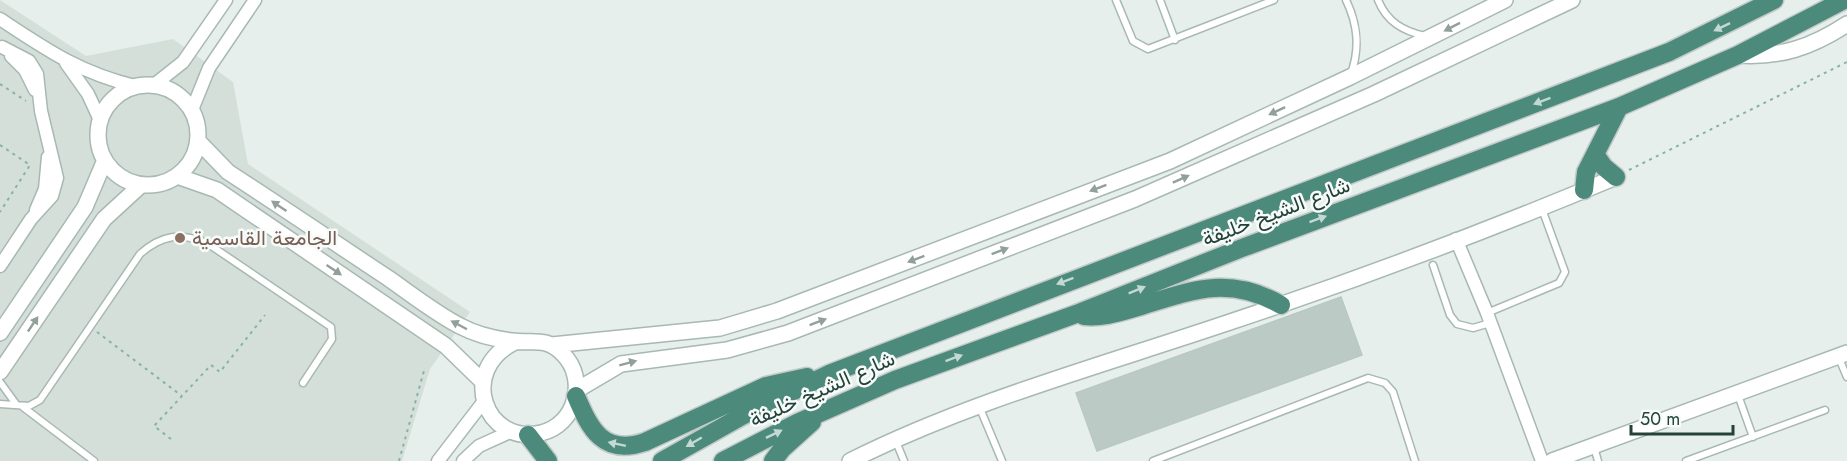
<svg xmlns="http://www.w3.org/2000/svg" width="1847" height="461" font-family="Jost,Vazirmatn,sans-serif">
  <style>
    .built { fill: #d4dfda }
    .building { fill: #bbcac4; stroke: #b8c9c2; stroke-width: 1.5 }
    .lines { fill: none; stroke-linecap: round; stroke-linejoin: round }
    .service-casing { stroke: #a8b8b2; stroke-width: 9 }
    .minor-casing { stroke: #a8b8b2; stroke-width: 15 }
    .tertiary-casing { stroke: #a8b8b2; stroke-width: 18 }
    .trunk-casing { stroke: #c2cac8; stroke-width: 21 }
    .path { stroke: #86b3a5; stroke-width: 2; stroke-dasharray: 3 4.5; stroke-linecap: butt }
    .service { stroke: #fff; stroke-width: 6 }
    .minor { stroke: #fff; stroke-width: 12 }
    .tertiary { stroke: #fff; stroke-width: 15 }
    .trunk { stroke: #4c8a7c; stroke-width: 18 }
    .oneway { fill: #92a09c }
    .oneway2 { fill: #c4d9d4 }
    .education-dot { fill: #8d6e63; stroke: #f7fbf9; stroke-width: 2 }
    .labels { text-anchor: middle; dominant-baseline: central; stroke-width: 5; stroke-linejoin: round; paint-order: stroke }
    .street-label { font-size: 21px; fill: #24423a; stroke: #f7fbf9 }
    .education-label { font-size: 21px; fill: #785e54; stroke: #f7fbf9; text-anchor: start }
  </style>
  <rect width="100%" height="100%" fill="#e6efeb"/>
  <path class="built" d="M0 0 86 56 173 39 233 82 248 164 470 312 430 369 402 461H0Z"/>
  <path class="building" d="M1341 297 1362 355 1097 451 1076 393Z"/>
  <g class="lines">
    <defs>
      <path id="service" d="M1116 0 1133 41 1148 49 1274 0
        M1160 0 1175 40
        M1346 0C1358 25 1360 48 1351 74
        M1378 0C1387 22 1403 31 1425 36
        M1433 265 1450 315 1457 324 1473 328 1490 323
        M1487 313 1559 283 1565 272 1542 209
        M1838 356 1847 377
        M0 382 16 404
        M1738 395 1753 437
        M0 404 29 406 40 400 140 254C161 235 181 232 207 243L331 327 332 339 303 383
        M979 406 1002 461
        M23 407 94 461
        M895 439 904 461
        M1594 447 1598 461
        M1153 461 1368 378 1385 383 1393 392 1415 461
        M1686 461 1825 410"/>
      <path id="minor" d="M0 19C47 50 80 73 135 86
        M11 56 25 70 35 90
        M66 63 88 94 100 120
        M154 85 183 62 226 0
        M192 110 209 68 255 0
        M36 210 45 189 48 157
        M1456 239 1487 313 1542 461
        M0 266 31 219 52 196 57 178 41 111 37 74 29 61 2 47
        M438 461 484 401
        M463 461 479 446 512 431"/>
      <path id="tertiary" d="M1738 55C1780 58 1812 47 1847 24
        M98 135a50 50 0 1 1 100 0a50 50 0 1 1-100 0Z
        M198 141 228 172C282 207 335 243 388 278 411 294 435 313 460 326 475 334 495 339 512 341 532 344 546 336 563 354 588 379 576 425 541 433 485 446 457 370 515 342
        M177 176 217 190 446 346 482 381
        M0 333 85 207 105 160
        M552 345 720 328 777 311 1170 161 1350 77 1505 0
        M0 372 104 219 141 185
        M577 390 621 364 727 350 788 333 1135 199 1374 94 1572 0
        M850 461C968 402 1096 367 1221 325 1354 281 1487 231 1616 177
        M1552 461 1847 353"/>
      <path id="trunk" d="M1595 154 1604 167 1616 177
        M1584 190 1586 172 1619 107
        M1084 316C1103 318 1120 312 1138 307 1192 290 1229 275 1281 305
        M576 396C590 429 603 456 645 442L766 386 807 377
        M528 435 548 461
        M662 461 742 416 829 374 1669 52 1774 0
        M723 461 797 423 895 380 1076 314 1242 248 1619 107 1738 55 1844 0
        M773 461 782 449 812 422"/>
    </defs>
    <use href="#service" class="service-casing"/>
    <use href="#minor" class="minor-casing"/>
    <use href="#tertiary" class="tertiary-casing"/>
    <use href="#trunk" class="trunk-casing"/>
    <path class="path" d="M0 84 26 101
      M0 145 30 165 0 212
      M1629 170 1847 62
      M97 332 182 396
      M171 439 154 426 211 365 220 372 265 315
      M399 461 425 367"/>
    <use href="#service" class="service"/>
    <use href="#minor" class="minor"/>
    <use href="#tertiary" class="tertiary"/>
    <use href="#trunk" class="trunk"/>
  </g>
  <defs><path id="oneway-solid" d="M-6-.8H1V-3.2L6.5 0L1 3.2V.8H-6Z" transform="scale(1.5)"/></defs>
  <g class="oneway">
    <use href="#oneway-solid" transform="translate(1452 27) rotate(153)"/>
    <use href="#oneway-solid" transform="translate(1277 111) rotate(155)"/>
    <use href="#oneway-solid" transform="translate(1181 179) rotate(-24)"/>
    <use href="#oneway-solid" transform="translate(1098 188) rotate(159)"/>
    <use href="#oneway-solid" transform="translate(279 206) rotate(-146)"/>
    <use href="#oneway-solid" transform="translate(1000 251) rotate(-21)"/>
    <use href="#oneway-solid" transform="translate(916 259) rotate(159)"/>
    <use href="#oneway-solid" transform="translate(334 270) rotate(34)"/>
    <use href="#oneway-solid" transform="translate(818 322) rotate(-21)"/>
    <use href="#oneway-solid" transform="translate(33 324) rotate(-56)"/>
    <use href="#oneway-solid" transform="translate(459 325) rotate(-152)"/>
    <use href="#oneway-solid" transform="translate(628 363) rotate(-15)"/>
  </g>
  <g class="oneway2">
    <use href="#oneway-solid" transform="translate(1722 27) rotate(154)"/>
    <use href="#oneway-solid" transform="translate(1542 101) rotate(159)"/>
    <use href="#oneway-solid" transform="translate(1318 219) rotate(-20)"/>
    <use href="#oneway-solid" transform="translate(1065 281) rotate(159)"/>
    <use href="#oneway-solid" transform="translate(1137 290) rotate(-22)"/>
    <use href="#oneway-solid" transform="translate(954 358) rotate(-20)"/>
    <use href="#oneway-solid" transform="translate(774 434) rotate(-26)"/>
    <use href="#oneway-solid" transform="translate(694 442) rotate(150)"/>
    <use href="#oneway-solid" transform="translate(617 444) rotate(-168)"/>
  </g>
  <circle class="education-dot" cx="180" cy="238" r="6"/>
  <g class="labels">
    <g class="street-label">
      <text transform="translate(1276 212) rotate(-21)">شارع الشيخ خليفة</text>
      <text transform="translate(822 389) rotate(-24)">شارع الشيخ خليفة</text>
    </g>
    <g class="education-label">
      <text x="192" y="238">الجامعة القاسمية</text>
    </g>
  </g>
  <path d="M1631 425v9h102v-9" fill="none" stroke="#24423a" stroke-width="3"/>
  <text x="1640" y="425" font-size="18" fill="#24423a" stroke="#f7fbf9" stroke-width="4.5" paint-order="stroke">50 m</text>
</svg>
